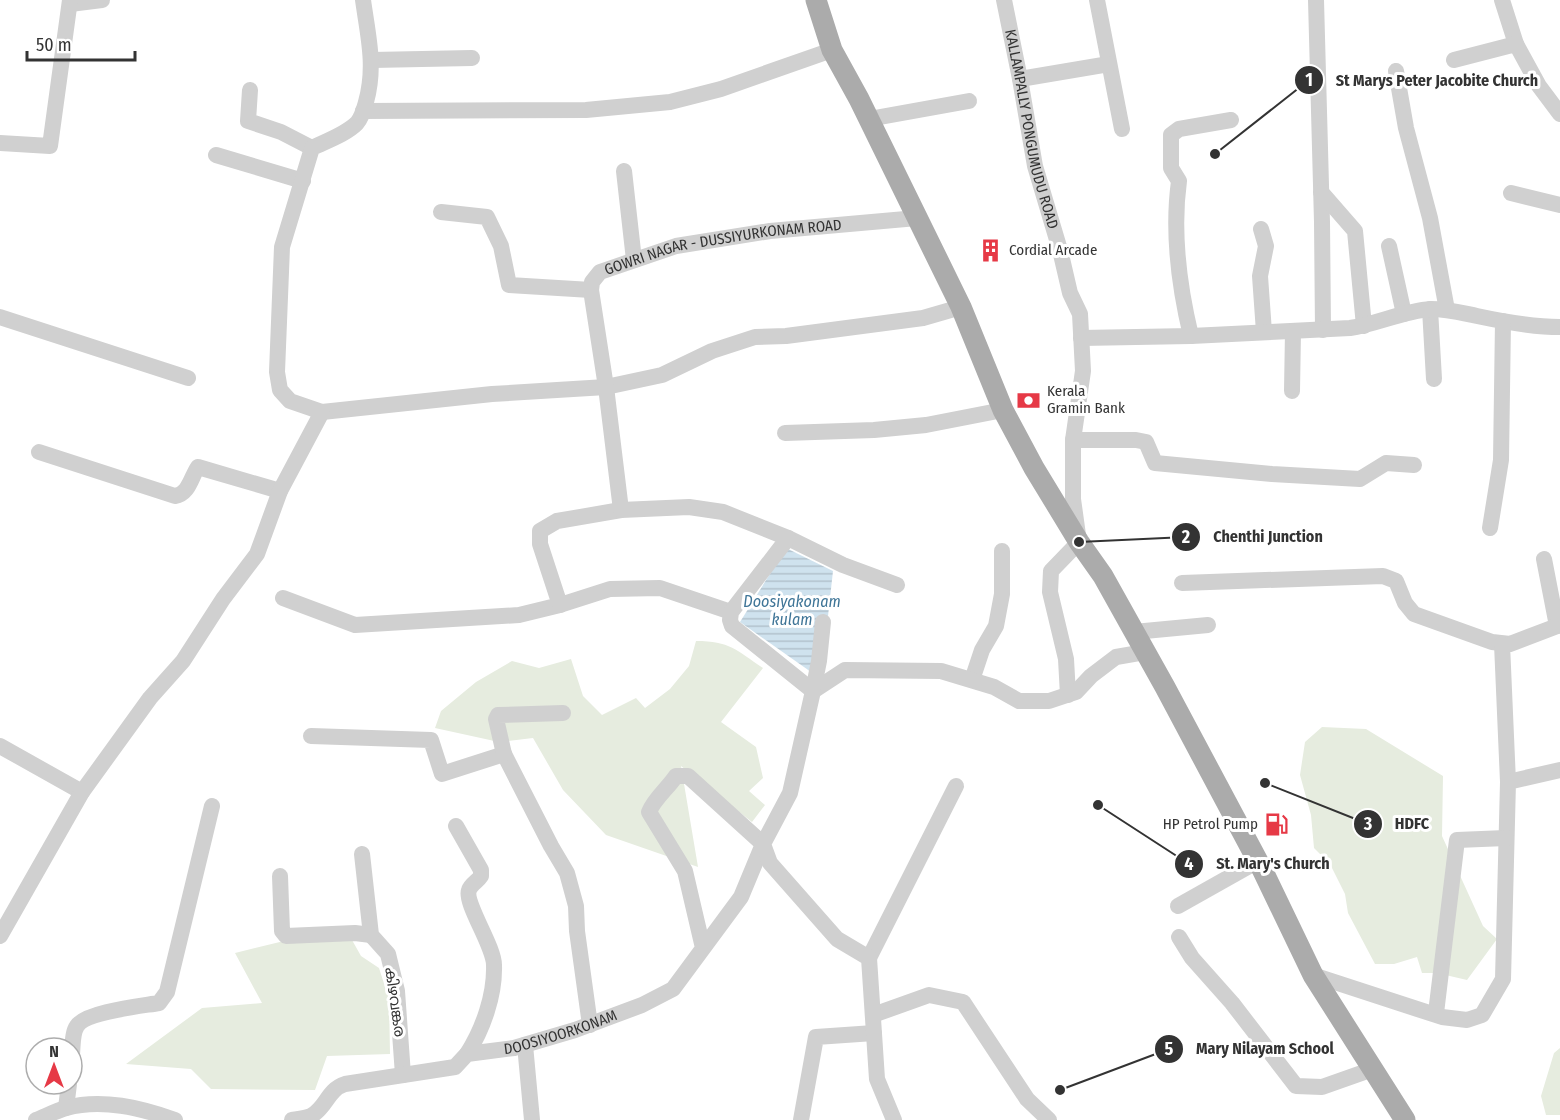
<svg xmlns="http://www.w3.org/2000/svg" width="1560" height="1120" font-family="'Fira Sans Condensed','Noto Sans Malayalam',sans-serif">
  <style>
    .grass { fill: #e6ecdf }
    .water { fill: url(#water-rules) }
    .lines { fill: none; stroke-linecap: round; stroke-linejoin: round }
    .minor { stroke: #d0d0d0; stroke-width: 16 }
    .major { stroke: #ababab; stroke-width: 21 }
    .labels { text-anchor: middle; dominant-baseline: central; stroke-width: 6; stroke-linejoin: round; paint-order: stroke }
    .street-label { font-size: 15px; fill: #333; stroke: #fff }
    .poi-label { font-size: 15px; fill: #333; stroke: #fff; text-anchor: start }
    .water-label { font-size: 16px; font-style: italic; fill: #3f7597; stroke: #fff }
    .leader { fill: none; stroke: #333; stroke-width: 2 }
    .callout-dot { fill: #333; stroke: #fff; stroke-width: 2 }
    .mark-label { font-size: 18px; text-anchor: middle; font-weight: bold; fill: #fff }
    .callout-label { font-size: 16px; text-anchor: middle; font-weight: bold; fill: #333; stroke: #fff; stroke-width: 6; stroke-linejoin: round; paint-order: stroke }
  </style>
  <defs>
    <pattern id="water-rules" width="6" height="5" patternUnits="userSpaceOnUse" patternTransform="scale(1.5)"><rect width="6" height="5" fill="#cfe2ee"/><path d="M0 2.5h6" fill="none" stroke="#b2c2cd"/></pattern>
  </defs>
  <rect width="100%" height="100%" fill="#fff"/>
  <path class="grass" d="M696 641C730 641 736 650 763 668L721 722 756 747 763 778 749 791 765 805 752 822 681 766 698 867 606 835 563 790 533 738 499 742 435 728 441 711 476 682 512 661 539 668 571 659 583 696 602 715 636 698 645 708 670 689 689 666Z
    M1322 727 1366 729 1443 776 1442 836 1483 926 1497 939 1467 980 1437 973H1422L1417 957 1394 964H1375L1348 913 1345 894 1330 864 1314 848 1311 815 1300 775 1305 742Z
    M352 940 361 956 379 968 389 999 390 1054 327 1056 315 1090 211 1089 191 1069 126 1064 202 1008 262 1003 235 953 284 941Z
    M1560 1048V1115H1546L1541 1096 1554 1053Z"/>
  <path class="water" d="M786 548 833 571 821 679 740 622Z"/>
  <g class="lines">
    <g class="minor">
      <path id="s1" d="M1004 0 1020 79 1035 166 1060 250 1070 293 1080 314 1083 371 1073 440V499L1079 542 1051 571 1050 592 1066 659 1068 695"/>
      <path d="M1097 0 1122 129"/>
      <path d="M1316 0 1322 222 1323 330"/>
      <path d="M1502 0 1516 44"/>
      <path d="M70 4 102 0"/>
      <path d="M372 60 472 58"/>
      <path d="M1454 60 1516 44 1539 86 1560 114"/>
      <path d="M1396 71 1406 128 1430 218 1447 310"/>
      <path d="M1020 79 1109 64"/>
      <path d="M250 90 248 121 281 132 312 148"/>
      <path d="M363 111 586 110 670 102 721 89 832 50"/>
      <path d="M869 119 969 101"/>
      <path d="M0 143 50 146 70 0"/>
      <path d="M216 155 303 181"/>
      <path d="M624 171 634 260"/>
      <path d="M1321 192 1355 231 1364 326"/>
      <path d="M1511 193 1560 205"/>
      <path d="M441 212 487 217 501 246 509 285 591 290"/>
      <path d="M1261 229 1266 246 1260 276 1264 332"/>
      <path d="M1389 246 1404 314"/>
      <path d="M1430 309 1434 379"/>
      <path d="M0 317 188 378"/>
      <path d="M1191 336C1179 286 1172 232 1179 181L1171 168V135L1179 129 1231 120"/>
      <path d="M1081 338 1191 336 1350 328C1377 324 1403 311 1431 309 1447 309 1462 313 1477 316 1505 322 1532 327 1560 327"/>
      <path d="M1292 391 1293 331"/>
      <path d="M322 412 492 394 606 387 662 375 712 351 755 337 786 336 923 318 961 307"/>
      <path d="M785 433 874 430 926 425 1003 410"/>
      <path d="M1073 440H1136L1146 442 1155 463 1272 474 1360 479 1386 463 1414 465"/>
      <path d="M39 452 175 496C189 494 191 477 198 467L280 491"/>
      <path d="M1490 528 1501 460 1503 321"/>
      <path d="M788 538 843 565 897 585"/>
      <path d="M1544 559 1557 626"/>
      <path d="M1182 583 1383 576 1396 581 1405 603 1414 614 1492 642 1510 644 1560 625"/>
      <path d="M283 598 355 625 519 615 560 605 540 544V531L557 521 621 510"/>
      <path d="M560 605 610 589 660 588 731 612"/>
      <path d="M1134 632 1208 625"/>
      <path d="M1502 644 1508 782"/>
      <path d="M972 680 982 650 996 626 1002 594V551"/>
      <path d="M813 691 845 670 941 671 994 687 1019 701H1049L1076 692 1091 676 1116 657 1145 652"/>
      <path d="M813 691 819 661 823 622"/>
      <path d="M311 736 431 740 442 774 504 754 551 846 567 873 576 906 577 931 590 1025"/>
      <path d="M0 746 82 792"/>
      <path d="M504 754 496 719 498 715 563 713"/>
      <path d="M456 826 481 870V876C478 881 471 884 469 890 464 903 494 946 494 965 495 995 483 1029 467 1054"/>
      <path d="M362 854 371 935 388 954 397 991 403 1075"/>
      <path d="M280 876 282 931 286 936 355 933 371 935"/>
      <path d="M1178 906 1258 861"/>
      <path d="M0 936 82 792 150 698 183 661 223 599 257 554 280 491 322 412 290 401 280 390 277 372 282 247 312 148C326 141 345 135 357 123 362 117 364 109 366 102 376 66 368 36 363 0"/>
      <path d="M1179 937 1192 958 1232 1003 1296 1086 1322 1087 1373 1069"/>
      <path d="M869 958 956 786"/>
      <path d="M1313 975 1442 1017 1467 1020 1482 1015 1503 979 1508 782 1560 770"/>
      <path d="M1436 1013 1457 840 1506 838"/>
      <path d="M873 1015 929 995 963 1002 1027 1099 1049 1120"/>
      <path d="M525 1045 532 1120"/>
      <path d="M72 1054C73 1045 72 1033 77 1026 85 1012 142 1006 159 1003L167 992 212 806"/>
      <path d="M66 1108 69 1084"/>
      <path d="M36 1120C46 1116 56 1111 66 1108 102 1098 141 1108 175 1120"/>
      <path id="s2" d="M292 1120C298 1119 306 1118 311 1116 327 1107 327 1090 345 1084L455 1067 467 1054 514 1048 575 1030 642 1005 673 989 741 897 763 844 688 776H676C668 788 654 799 649 812L685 871 703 948"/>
      <path d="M801 1120 816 1037 874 1033"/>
      <path id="s3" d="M894 1120 877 1079 869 958 837 939 770 863 763 844 790 793 813 691 732 626 730 620 731 612 788 538 723 512 689 507 621 510 606 387 591 290 592 282 600 272 676 246 770 231 917 218"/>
    </g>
    <path class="major" d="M816 0 832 50 859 99 961 307 1003 410 1034 468 1079 542 1103 576 1165 687 1262 869 1313 975 1405 1120"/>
  </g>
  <defs>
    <symbol id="building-bare" viewBox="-9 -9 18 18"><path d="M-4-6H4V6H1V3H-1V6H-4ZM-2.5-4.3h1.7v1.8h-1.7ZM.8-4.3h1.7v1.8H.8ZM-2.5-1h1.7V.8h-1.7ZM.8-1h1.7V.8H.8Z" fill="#e63946" stroke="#fff" stroke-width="2.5" paint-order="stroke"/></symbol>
    <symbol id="bank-bare" viewBox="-9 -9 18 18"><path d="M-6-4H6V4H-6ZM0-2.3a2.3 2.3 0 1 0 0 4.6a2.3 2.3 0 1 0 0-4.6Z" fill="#e63946" stroke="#fff" stroke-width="2.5" paint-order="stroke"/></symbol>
    <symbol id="fuel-bare" viewBox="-9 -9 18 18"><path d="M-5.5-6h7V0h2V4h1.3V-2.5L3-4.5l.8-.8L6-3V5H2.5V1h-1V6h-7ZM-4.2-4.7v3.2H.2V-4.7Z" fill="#e63946" stroke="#fff" stroke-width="2.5" paint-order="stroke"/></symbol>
  </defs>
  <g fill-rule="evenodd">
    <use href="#building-bare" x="974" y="234" width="33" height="33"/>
    <use href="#bank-bare" x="1012" y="384" width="33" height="33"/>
    <use href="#fuel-bare" x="1260" y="808" width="33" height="33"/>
  </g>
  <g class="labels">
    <g class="street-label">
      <text stroke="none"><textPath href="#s1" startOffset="132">KALLAMPALLY PONGUMUDU ROAD</textPath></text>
      <text stroke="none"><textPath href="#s3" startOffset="1240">GOWRI NAGAR - DUSSIYURKONAM ROAD</textPath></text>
      <text transform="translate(395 1002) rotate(82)">കിഴവങ്കര</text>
      <text stroke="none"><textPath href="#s2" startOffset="292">DOOSIYOORKONAM</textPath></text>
    </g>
    <g class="poi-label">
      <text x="1009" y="250">Cordial Arcade</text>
      <text x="1047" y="391">Kerala<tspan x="1047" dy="17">Gramin Bank</tspan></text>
      <text x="1258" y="824" text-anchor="end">HP Petrol Pump</text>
    </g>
    <g class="water-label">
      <text x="792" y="601">Doosiyakonam<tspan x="792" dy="18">kulam</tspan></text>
    </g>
  </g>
  <path class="leader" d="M1215 154L1309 80M1079 542L1186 537M1265 783L1368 824M1098 805L1189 864M1060 1090L1169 1049"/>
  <g class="callout-dot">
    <circle cx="1215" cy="154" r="6"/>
    <circle cx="1079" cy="542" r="6"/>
    <circle cx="1265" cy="783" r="6"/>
    <circle cx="1098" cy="805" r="6"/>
    <circle cx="1060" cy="1090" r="6"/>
    <circle cx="1309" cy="80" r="15"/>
    <circle cx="1186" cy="537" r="15"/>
    <circle cx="1368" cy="824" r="15"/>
    <circle cx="1189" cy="864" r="15"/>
    <circle cx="1169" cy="1049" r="15"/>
  </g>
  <g class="mark-label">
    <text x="1309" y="86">1</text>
    <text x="1186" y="543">2</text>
    <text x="1368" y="830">3</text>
    <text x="1189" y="870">4</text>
    <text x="1169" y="1055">5</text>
  </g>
  <g class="callout-label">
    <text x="1437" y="86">St Marys Peter Jacobite Church</text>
    <text x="1268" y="542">Chenthi Junction</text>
    <text x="1412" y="829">HDFC</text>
    <text x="1273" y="869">St. Mary's Church</text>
    <text x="1265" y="1054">Mary Nilayam School</text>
  </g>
  <g transform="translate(54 1066)"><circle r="28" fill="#ffffff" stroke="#adadad" stroke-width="1.5"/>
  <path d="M0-4.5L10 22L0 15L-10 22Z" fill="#e63946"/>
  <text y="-9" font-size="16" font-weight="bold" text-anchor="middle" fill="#333333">N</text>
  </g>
  <path d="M27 51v9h108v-9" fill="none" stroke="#333333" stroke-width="3"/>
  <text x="36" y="51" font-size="18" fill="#333333" stroke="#ffffff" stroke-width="4.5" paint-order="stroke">50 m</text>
</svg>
